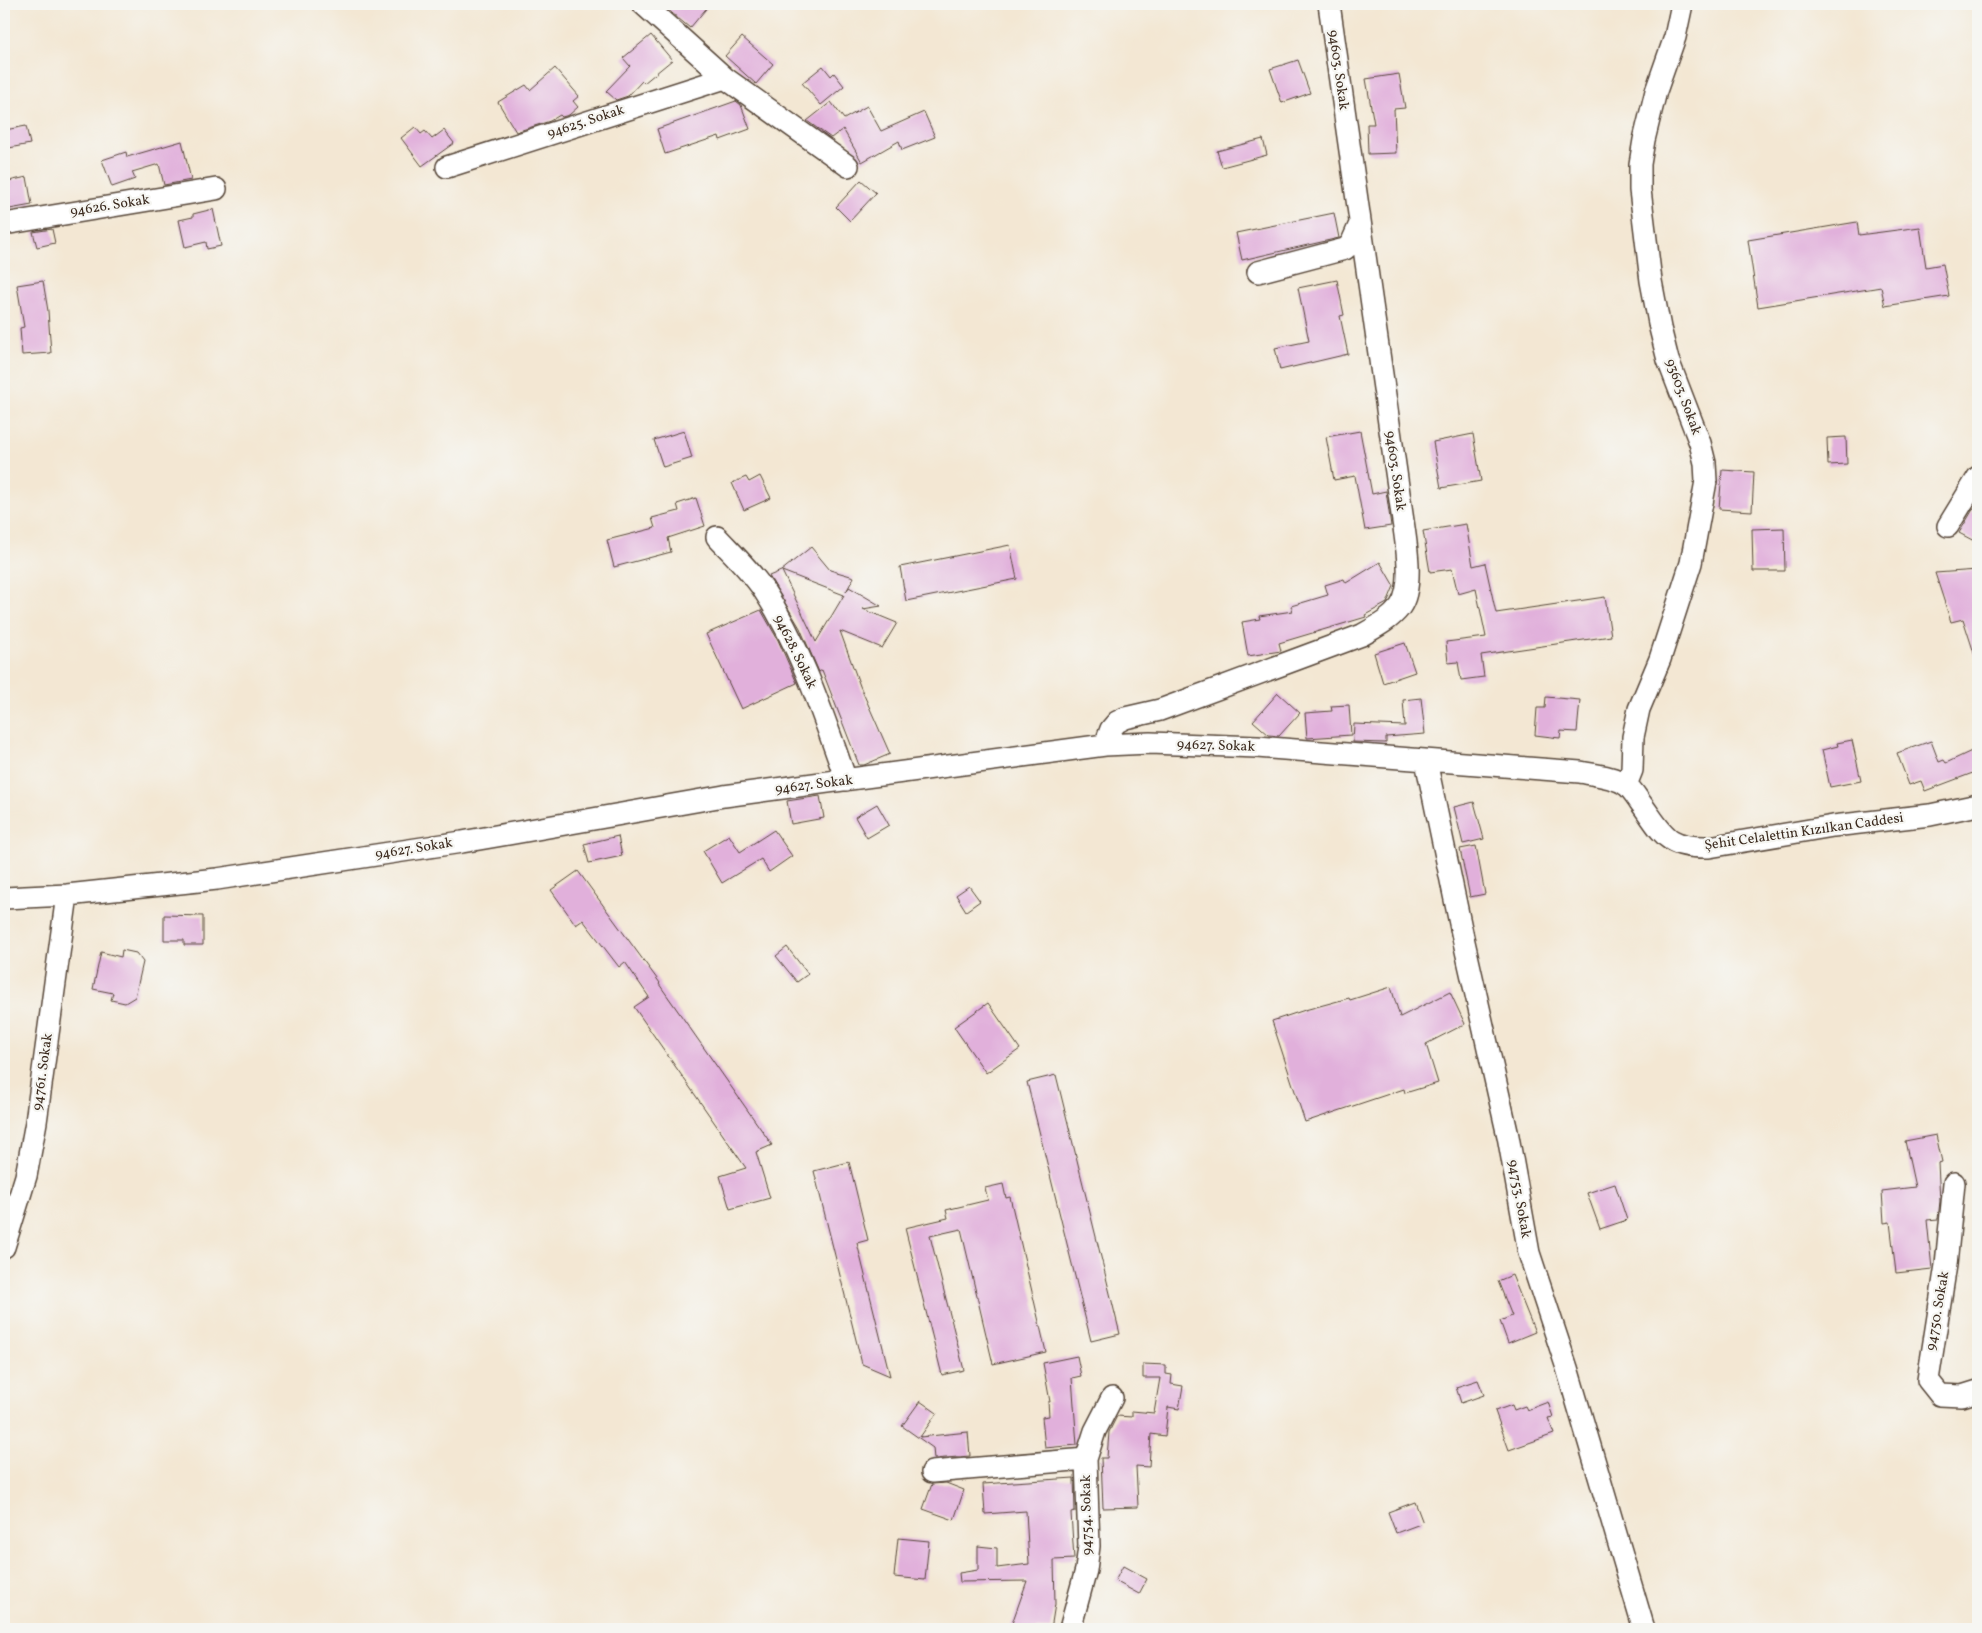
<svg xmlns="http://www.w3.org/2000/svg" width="1982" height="1633" font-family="Vollkorn,serif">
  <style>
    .building { fill: #e1b0db; fill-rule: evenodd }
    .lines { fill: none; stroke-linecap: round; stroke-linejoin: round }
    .minor-casing { stroke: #574639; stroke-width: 24 }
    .minor { stroke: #fff; stroke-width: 21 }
    .labels { text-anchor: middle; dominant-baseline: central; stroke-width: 4.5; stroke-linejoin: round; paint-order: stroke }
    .street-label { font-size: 14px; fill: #3b2a1e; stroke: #f6f6f2 }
  </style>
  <rect width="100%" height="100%" fill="#f6f6f2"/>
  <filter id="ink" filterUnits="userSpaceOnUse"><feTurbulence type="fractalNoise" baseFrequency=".02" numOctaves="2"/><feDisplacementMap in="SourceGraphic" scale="10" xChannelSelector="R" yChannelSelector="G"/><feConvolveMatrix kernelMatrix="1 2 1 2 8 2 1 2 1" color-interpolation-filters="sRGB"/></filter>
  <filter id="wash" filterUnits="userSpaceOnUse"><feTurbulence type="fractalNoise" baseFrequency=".0096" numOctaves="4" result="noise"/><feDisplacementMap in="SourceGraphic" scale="20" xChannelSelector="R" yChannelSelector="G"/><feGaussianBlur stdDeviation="1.12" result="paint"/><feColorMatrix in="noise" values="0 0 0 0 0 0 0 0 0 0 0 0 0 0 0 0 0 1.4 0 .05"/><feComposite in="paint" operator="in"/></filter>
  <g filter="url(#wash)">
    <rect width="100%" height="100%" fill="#f3e7d3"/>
    <g id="blocks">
      <path class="building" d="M661 4H710L690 28Z
        M651 35 672 60 644 83 642 81 628 96 616 100 606 91 630 66 623 58Z
        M742 37 773 64 756 84 725 56Z
        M1298 60 1310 93 1282 103 1270 69Z
        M823 66 831 76 834 73 844 86 821 105 802 83Z
        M555 68 579 96 573 101 578 107 569 115 562 117 560 115 550 121 516 132 498 102 526 85 530 90Z
        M1399 74 1405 108 1394 109 1396 153 1368 154 1367 124H1374L1366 79Z
        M736 101 741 105 750 129 720 140 719 136 665 154 657 129Z
        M831 102 844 119 867 106 881 131 924 112 935 137 902 150 899 141 862 162 843 129 831 138 807 121Z
        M26 126 30 144 9 148 5 130Z
        M415 127 421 134 425 131 432 139 444 130 454 143 422 166 401 138Z
        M1263 139 1267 155 1222 167 1217 151Z
        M182 141 191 180 164 185 159 164 132 172 135 179 112 187 102 160 126 152 127 157Z
        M27 177 32 205 4 210V182Z
        M861 180 876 193 850 221 836 207Z
        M213 209 221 246 207 249 206 242 185 247 179 220 193 217V214Z
        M1334 213 1339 238 1242 260 1236 233Z
        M1857 222 1859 235 1920 227 1926 267 1943 264 1949 296 1885 306 1881 287 1758 307 1748 240Z
        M52 229 55 243 37 247 33 232Z
        M1337 280 1344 315 1340 316 1348 354 1280 370 1275 348 1309 341 1298 288Z
        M43 281 48 311 51 353 22 355 20 328 24 327 17 285Z
        M684 431 692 458 663 467 654 440Z
        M1360 431 1372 494 1386 491 1391 526 1365 530 1355 476 1334 480 1326 437Z
        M1473 434 1481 481 1441 488 1433 442Z
        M1846 437 1847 464 1828 465 1827 438Z
        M1722 470 1754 472 1752 511 1719 509Z
        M760 476 771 498 744 510 732 483 746 477 749 482Z
        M696 498 705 526 668 538 671 552 614 567 607 540 655 528 652 518 679 511 677 504Z
        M1978 501V543L1959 533Z
        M1466 524 1473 566 1485 563 1496 613 1605 597 1611 636 1481 655 1484 677 1461 680 1458 662 1448 663 1446 642 1486 637 1476 589 1458 594 1452 569 1430 572 1423 531Z
        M1784 528 1785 571H1753L1752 529Z
        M1010 545 1017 579 906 601 900 567Z
        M811 547 830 570 854 577 846 592 849 587 881 606 863 609 897 623 882 648 840 631 860 686 890 754 864 765H859L822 670 819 672 800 628 769 576 781 571ZM782 571 844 595 816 642Z
        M1380 562 1394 586 1387 603 1365 615 1366 617 1279 643 1281 651 1248 656 1242 622 1260 619 1259 616 1293 611 1291 606 1328 595 1325 585 1344 579 1346 583Z
        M1978 570V656H1975L1963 619 1951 622 1935 573Z
        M761 610 778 640 797 683 741 709 706 634Z
        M1405 643 1415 672 1383 683 1374 653Z
        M1278 693 1300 713 1279 736 1269 735 1253 721Z
        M1546 697 1580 700 1577 732 1561 731 1560 738 1535 735 1537 708H1545Z
        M1421 698 1425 734 1386 737V743L1353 742 1354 724 1405 726 1403 700Z
        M1349 705 1351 735 1307 738 1305 713 1332 711 1331 706Z
        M1852 740 1861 781 1830 787 1822 750 1838 746 1837 743Z
        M1931 741 1939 762 1944 760 1946 763 1978 748V771L1925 791 1921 781 1909 785 1897 753Z
        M820 796 824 818 791 824 787 801Z
        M1474 802 1484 839 1463 844 1454 807Z
        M877 804 889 825 867 838 855 817Z
        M774 830 792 856 769 872 761 859 722 883 703 851 729 835 740 852Z
        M618 836 622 856 589 863 584 844Z
        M1476 846 1485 894 1470 897 1460 849Z
        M578 871 660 983 659 984 772 1145 756 1152 770 1198 730 1209 720 1176 746 1168 634 1007 649 997 625 962 619 967 583 920 576 925 551 890Z
        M969 886 980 901 966 911 956 895Z
        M164 915 203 916V945H184V940H164Z
        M787 947 808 974 797 982 776 956Z
        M122 950 136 953 143 962 135 997 125 1003 111 1000 113 993 93 989 101 952 121 957Z
        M1391 987 1400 1017 1450 992 1465 1024 1426 1044 1438 1083 1405 1093 1404 1089 1305 1122 1272 1021 1305 1010 1349 998 1350 1000Z
        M988 1003 1020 1049 986 1073 954 1027Z
        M1056 1075 1120 1334 1091 1341 1027 1082Z
        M1936 1135 1942 1162 1938 1163 1940 1201 1938 1219 1927 1220 1932 1269 1896 1273 1890 1222 1884 1223 1882 1191 1915 1187 1905 1141Z
        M849 1162 868 1240 857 1243 890 1376 862 1364 814 1171Z
        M1003 1184 1006 1198 1010 1197 1046 1352 993 1364 961 1229 930 1236 964 1370 942 1375 905 1228 948 1218 946 1210 988 1200 985 1188Z
        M1615 1184 1627 1220 1600 1229 1587 1193Z
        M1512 1275 1535 1332 1508 1343 1500 1321 1512 1316 1498 1281Z
        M1077 1356 1081 1376 1072 1378 1077 1445 1045 1448 1042 1417 1049 1416 1048 1402H1050L1043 1363Z
        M1143 1364 1166 1365V1374L1172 1375 1171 1384 1183 1386 1179 1409 1168 1407 1165 1436 1151 1434 1149 1467 1136 1466 1138 1507 1103 1508 1101 1458H1107L1109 1432 1117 1416 1132 1417V1411L1154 1413 1160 1378H1143Z
        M1478 1380 1484 1395 1461 1403 1456 1387Z
        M920 1401 937 1413 920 1437 968 1432 970 1456 934 1459 933 1448 902 1426Z
        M1548 1402 1553 1417 1548 1418 1554 1434 1509 1450 1495 1411 1512 1405 1514 1410 1525 1406 1527 1410Z
        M1074 1478 1075 1512 1071 1513 1074 1559 1054 1560 1055 1604 1051 1629H1010L1027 1581 960 1582 959 1573 978 1570V1546L997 1548V1568L1029 1564 1026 1511 985 1514 983 1484Z
        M946 1483 964 1490 954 1520 923 1509 932 1484Z
        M1415 1502 1423 1523 1396 1533 1388 1512Z
        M898 1538 929 1541 925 1580 894 1577Z
        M1123 1566 1147 1579 1139 1594 1115 1581Z"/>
    </g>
  </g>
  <g filter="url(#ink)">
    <use href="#blocks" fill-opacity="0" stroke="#574639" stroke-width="1"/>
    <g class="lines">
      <defs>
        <path id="minor" d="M643 4 725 78 848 166
          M447 167 725 78
          M4 224 216 189
          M1258 272 1345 249 1351 244 1359 226
          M1948 526 1978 477
          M717 537C733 554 750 570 763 589 801 647 823 715 846 780
          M1105 745 1111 729 1117 722 1125 718 1160 710 1362 635C1376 627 1390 620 1400 607 1416 585 1404 532 1401 507L1329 4
          M1426 761 1462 933 1508 1136 1529 1253 1567 1368 1644 1629
          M1626 785 1632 770 1633 737 1639 709 1660 659 1691 563 1706 481 1705 463 1700 443 1668 360 1660 328 1651 281 1640 190V164L1644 140 1656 91 1675 37 1682 4
          M4 898 67 895 217 879 462 842 724 796 1105 745 1150 743 1257 747 1580 772C1595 775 1612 776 1625 784 1631 788 1636 796 1640 802 1664 834 1665 848 1709 847L1833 826 1930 815 1978 805
          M1954 1183 1946 1265 1928 1380 1940 1395 1962 1396 1978 1391
          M4 1247 26 1176 36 1122 67 895
          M932 1472 1086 1459
          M1070 1629 1086 1570 1089 1546 1086 1459 1095 1431 1112 1398"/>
      </defs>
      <use href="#minor" class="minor-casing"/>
      <use href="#minor" class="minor"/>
    </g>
  </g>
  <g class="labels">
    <g class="street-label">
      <text transform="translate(1338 70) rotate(82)">94603. Sokak</text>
      <text transform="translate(586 122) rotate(-18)">94625. Sokak</text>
      <text transform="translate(110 206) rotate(-9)">94626. Sokak</text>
      <text transform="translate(1683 397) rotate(70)">93603. Sokak</text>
      <text transform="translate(1395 471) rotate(82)">94603. Sokak</text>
      <text transform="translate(795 652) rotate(64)">94628. Sokak</text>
      <text transform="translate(1216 746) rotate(2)">94627. Sokak</text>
      <text transform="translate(814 785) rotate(-7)">94627. Sokak</text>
      <text transform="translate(1804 832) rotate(-8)">Şehit Celalettin Kızılkan Caddesi</text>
      <text transform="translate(414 849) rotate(-9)">94627. Sokak</text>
      <text transform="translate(43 1072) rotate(-82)">94761. Sokak</text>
      <text transform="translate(1519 1199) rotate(80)">94753. Sokak</text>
      <text transform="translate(1938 1311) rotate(-80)">94750. Sokak</text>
      <text transform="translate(1087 1515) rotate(-91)">94754. Sokak</text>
    </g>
  </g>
  <rect width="1982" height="1633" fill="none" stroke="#f6f6f2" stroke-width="20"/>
</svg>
